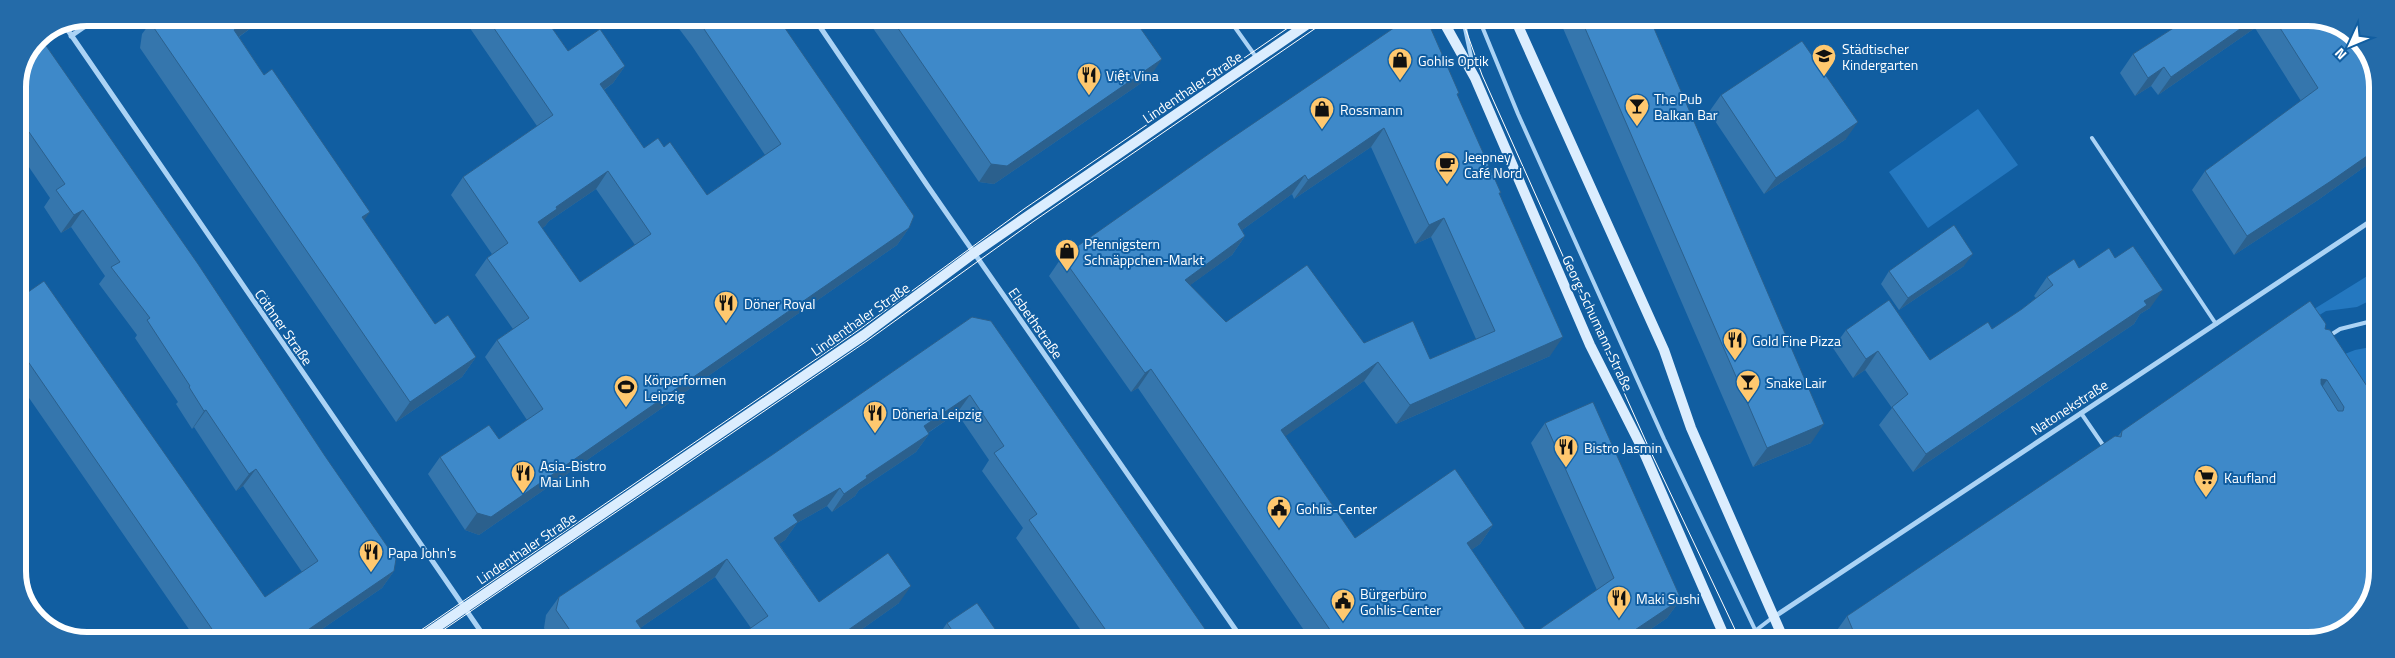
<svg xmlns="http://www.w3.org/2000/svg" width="2395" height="658" font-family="'Titillium Web',sans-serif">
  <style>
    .green { fill: #2478c0 }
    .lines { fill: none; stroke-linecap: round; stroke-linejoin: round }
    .lane { stroke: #abd3f5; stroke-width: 4 }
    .street { stroke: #abd3f5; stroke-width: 5 }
    .secondary { stroke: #dbedfe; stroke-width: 10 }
    .tram { stroke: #fff; stroke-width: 1 }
    .wall { fill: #3576ad; fill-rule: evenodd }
    .shaded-wall { fill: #2b608d }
    .building { fill: #3e89c9; stroke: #2b608d; fill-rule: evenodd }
    .labels { text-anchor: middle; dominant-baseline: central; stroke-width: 4; stroke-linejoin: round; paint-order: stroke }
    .poi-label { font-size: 14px; fill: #fff; stroke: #115ea1; text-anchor: start }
    .street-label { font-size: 14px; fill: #fff; stroke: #115ea1 }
    .rim { fill: none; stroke: #fff; stroke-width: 6 }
  </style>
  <rect width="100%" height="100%" fill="#115ea1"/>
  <path class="green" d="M1978 109 2018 165 1928 228 1889 172Z
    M2377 270 2376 292 2369 301 2357 307 2326 311 2303 325 2298 319Z
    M2376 346V433L2327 361 2355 350Z"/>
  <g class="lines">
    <path class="lane" d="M1229 19 1256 57
      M1463 19 1473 66
      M1479 19 1518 114 1664 439 1760 640
      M2092 138 2216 324
      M2329 336 2340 329 2376 320
      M2081 413 2105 448
      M1755 631 1772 618"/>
    <path class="street" d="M814 18 927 185 1242 639
      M65 26 486 639
      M71 36 97 18
      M1774 617 2377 217"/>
    <path class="secondary" d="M1442 19 1475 78 1590 345 1642 448 1726 640
      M1515 19 1664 350 1691 428 1784 640
      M419 639 864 335 974 253 1315 19"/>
    <path class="tram" d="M1462 19 1482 75 1648 446 1740 640
      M1755 631 1759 640
      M408 639 860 329 1024 209 1301 19
      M430 639 867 341 1034 221 1329 19"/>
  </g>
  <path class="wall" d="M154 18H265L239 37 264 75 435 324 476 357 462 377 396 422 140 48 142 34Z
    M463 18H545L568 51 625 66 613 83 604 90 644 148 664 147 707 195 765 155 692 46 671 18H778L909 228 897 245 479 535 465 530 428 474 440 457 499 439 527 420 485 357 497 340 513 329 475 275 487 258 492 254 451 195 463 177 537 126ZM596 189 635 245 580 282 542 228 545 226 549 221Z
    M866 18 1134 19 1150 77 994 184 979 182Z
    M1559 19H1650L1811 443 1753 467Z
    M2186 20H2326L2377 82V158L2318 200 2234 255 2192 190 2205 171 2301 101 2255 28 2158 95 2151 86 2135 96 2120 73 2133 54Z
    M18 87 394 571 382 588 309 638H195L18 382V299L265 597 302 572 243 486 236 491 194 427 192 429 176 404 178 402 135 338 137 335 99 284 105 276 71 227 61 233 44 207 50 198 18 151Z
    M1459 93 1457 95 1500 195 1550 356 1396 424 1364 381 1285 436 1355 538 1493 525 1480 544 1471 550 1530 636 1597 590 1531 443 1545 423 1681 599 1667 618 1635 640 1310 639 1138 388 1131 392 1049 276 1062 257ZM1371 147 1415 244 1431 237 1476 339 1430 359 1364 343 1226 322 1190 285 1232 255 1245 236 1242 230 1292 194 1294 199Z
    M1721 95 1846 139 1764 194 1709 112Z
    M2115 258 2150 308 2140 314 2134 324 1913 472 1879 425 1892 408 1865 370 1853 378 1833 348 1846 330 1930 360 1992 329 2022 309 2036 298 2034 296 2047 277Z
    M1964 266 1899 310 1881 284 1889 271Z
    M972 317 1212 639H1087L1016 538 1023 528 982 471 989 460 957 413 928 433 929 434 916 452 859 490 855 496 832 512 827 506 797 523 785 540 779 544 819 602 899 603 848 639H735L751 628 715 577 640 628 648 639H551L544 628 546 615 559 597 772 455Z
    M2325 329 2376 400 2308 640H1838L1835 633 1847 616 2118 436 2122 431Z
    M947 623 1002 639H936Z"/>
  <path class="shaded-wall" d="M252 18H265L220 50 234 30Z
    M2253 20H2261L2255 28 2158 95 2171 77Z
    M1162 59 1150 77 994 184 979 182 991 164Z
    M625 66 613 83 588 101 600 84Z
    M2164 67 2151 86 2135 96 2148 78Z
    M1858 122 1846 139 1764 194 1776 178Z
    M1384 128 1371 147 1294 199 1308 180Z
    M29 132 18 148V142L20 138Z
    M2377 149V158L2318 200 2234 255 2247 236Z
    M608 171 596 189 549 221 545 226 526 240 538 222 556 207Z
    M1305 175 1292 194 1224 243 1238 224Z
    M83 210 71 227 61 233 74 215Z
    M370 212 356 232 362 217Z
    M1444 218 1431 237 1415 244 1429 225Z
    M909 228 897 245 479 535 465 530 477 513Z
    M1245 236 1232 255 1171 299 1185 280Z
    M1973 254 1964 266 1899 310 1908 298Z
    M2163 290 2150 308 2140 314 2134 324 1913 472 1926 454 2144 301Z
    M1563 337 1550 356 1396 424 1410 405Z
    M1878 351 1865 370 1853 378 1866 359Z
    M476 357 462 377 396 422 410 402Z
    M1378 362 1364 381 1267 449 1281 430Z
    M1151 369 1138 388 1131 392 1145 373Z
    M2321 379 2327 380 2315 397Z
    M970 395 957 413 911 444 924 426Z
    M206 410 194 427 192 429 204 411Z
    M1824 424 1811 443 1753 467 1767 448Z
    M929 434 916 452 859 490 855 496 832 512 844 494 866 476Z
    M256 469 243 486 236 491 249 474Z
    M840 488 827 506 797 523 785 540 762 556 774 538 793 515Z
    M1493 525 1480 544 1453 563 1467 543Z
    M727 559 715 577 624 639 636 621Z
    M394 571 382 588 309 638H296Z
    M911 586 899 603 848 639H838L841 635Z
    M1681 599 1667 618 1635 640H1620Z
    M801 633 797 639H792Z"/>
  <path class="building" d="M156 18H252L234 30 264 75 272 69 370 212 362 217 435 324 448 315 476 357 410 402 154 28Z
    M487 18H545L568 51 600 29 625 66 600 84 644 148 658 138 664 147 670 142 707 195 781 144 704 29 696 18H778L914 216 909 228 491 517 477 513 440 457 489 425 499 439 543 409 497 340 529 318 487 258 508 243 463 177 553 115ZM608 171 651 234 580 282 538 222 557 209 556 207Z
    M891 18 1134 19 1162 59 1007 166 991 164Z
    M1407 19H1419L1428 22 1459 93 1457 94 1501 193H1499L1563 337 1410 405 1378 362 1281 430 1355 538 1455 469 1493 525 1467 543 1530 636 1614 578 1545 423 1593 402 1681 599 1620 640H1337L1151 369 1145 373 1062 257 1220 146ZM1384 128 1429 225 1444 218 1495 331 1430 359 1413 321 1364 343 1307 265 1226 322 1185 280 1245 236 1238 224 1305 175 1308 180Z
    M1581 19H1650L1824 424 1767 448Z
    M2186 20H2253L2171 77 2164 67 2148 78 2133 54Z
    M2275 20H2326L2360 41 2377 82V149L2331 181 2247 236 2205 171 2318 88Z
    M40 37 198 264 325 456 396 559 394 571 296 638H204L214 632 18 347V299L44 281 265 597 318 561 256 469 249 474 206 410 204 411 189 387 190 386 147 320 150 318 111 267 120 262 83 210 74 215 56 190 65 184 29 132 20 138 18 134V87L38 38Z
    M1802 41 1858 122 1776 178 1721 95Z
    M1954 225 1973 254 1908 298 1889 271Z
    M2133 246 2163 290 2144 301 2147 305 1926 454 1892 407 1908 394 1878 351 1866 359 1846 330 1889 300 1930 360 1988 322 1992 329 2022 309 2053 285 2047 277 2074 259 2079 268 2109 248 2115 258Z
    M2310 301 2326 324 2325 329 2330 330 2376 400 2375 589 2351 626 2308 640H1857L1847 616 2115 436 2121 437 2122 431ZM2321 379 2327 380 2344 407 2343 411H2338L2321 384Z
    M972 317 991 321 1212 639H1112L1029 520 1037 514 994 453 1004 446 970 395 924 426 929 434 866 476 867 478 844 494 840 488 793 515 798 522 774 538 819 602 888 553 911 586 841 635 844 639H805L801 633 792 639H735L768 616 727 559 636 621 648 639H576L556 610 559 597 772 455Z
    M977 603 1002 639H958L947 623Z"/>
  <defs>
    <symbol id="school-pin" viewBox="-11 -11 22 30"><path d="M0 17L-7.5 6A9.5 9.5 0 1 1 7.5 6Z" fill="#ffc86f" stroke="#115ea1"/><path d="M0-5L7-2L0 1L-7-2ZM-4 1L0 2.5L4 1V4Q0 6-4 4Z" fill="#111"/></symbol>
    <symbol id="shop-pin" viewBox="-11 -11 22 30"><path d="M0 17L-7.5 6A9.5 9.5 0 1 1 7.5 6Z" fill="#ffc86f" stroke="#115ea1"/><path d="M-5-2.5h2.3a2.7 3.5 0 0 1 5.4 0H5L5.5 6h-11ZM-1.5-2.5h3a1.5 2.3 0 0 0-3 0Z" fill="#111"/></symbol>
    <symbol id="restaurant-pin" viewBox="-11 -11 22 30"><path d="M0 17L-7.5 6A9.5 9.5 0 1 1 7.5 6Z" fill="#ffc86f" stroke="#115ea1"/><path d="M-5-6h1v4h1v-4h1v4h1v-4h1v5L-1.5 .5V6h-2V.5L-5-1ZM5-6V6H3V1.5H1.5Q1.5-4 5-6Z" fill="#111"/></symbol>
    <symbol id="bar-pin" viewBox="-11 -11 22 30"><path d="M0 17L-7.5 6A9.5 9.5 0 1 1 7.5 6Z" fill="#ffc86f" stroke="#115ea1"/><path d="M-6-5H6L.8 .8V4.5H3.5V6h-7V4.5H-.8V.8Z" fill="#111"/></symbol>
    <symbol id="cafe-pin" viewBox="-11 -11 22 30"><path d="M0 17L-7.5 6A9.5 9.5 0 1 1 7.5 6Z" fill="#ffc86f" stroke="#115ea1"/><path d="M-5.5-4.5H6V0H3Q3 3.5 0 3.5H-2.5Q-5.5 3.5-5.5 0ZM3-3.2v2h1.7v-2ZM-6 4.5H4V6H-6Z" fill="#111"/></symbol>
    <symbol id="stadium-pin" viewBox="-11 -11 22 30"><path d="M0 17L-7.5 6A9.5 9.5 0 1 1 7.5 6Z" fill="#ffc86f" stroke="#115ea1"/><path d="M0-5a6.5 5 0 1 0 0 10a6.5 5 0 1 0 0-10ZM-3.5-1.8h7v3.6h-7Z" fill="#111"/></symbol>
    <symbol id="supermarket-pin" viewBox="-11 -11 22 30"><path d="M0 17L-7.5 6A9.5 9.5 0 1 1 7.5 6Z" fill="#ffc86f" stroke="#115ea1"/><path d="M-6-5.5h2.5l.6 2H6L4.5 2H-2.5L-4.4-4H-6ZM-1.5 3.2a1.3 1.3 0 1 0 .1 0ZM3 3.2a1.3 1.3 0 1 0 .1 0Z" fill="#111"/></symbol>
    <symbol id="civic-pin" viewBox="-11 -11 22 30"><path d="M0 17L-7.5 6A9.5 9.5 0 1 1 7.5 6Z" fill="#ffc86f" stroke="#115ea1"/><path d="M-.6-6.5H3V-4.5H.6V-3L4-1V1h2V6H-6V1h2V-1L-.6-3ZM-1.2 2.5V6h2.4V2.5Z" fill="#111"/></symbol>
  </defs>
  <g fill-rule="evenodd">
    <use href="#school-pin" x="1810" y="42" width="28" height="38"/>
    <use href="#shop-pin" x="1386" y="46" width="28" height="38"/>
    <use href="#restaurant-pin" x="1075" y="61" width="28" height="38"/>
    <use href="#bar-pin" x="1623" y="92" width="28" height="38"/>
    <use href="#shop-pin" x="1308" y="95" width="28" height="38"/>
    <use href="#cafe-pin" x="1433" y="150" width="28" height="38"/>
    <use href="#shop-pin" x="1053" y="237" width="28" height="38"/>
    <use href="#restaurant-pin" x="712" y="289" width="28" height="38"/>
    <use href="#restaurant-pin" x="1721" y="326" width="28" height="38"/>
    <use href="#bar-pin" x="1734" y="368" width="28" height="38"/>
    <use href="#stadium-pin" x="612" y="373" width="28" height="38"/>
    <use href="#restaurant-pin" x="861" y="399" width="28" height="38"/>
    <use href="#restaurant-pin" x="1552" y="433" width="28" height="38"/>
    <use href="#restaurant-pin" x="509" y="459" width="28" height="38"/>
    <use href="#supermarket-pin" x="2192" y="463" width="28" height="38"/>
    <use href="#civic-pin" x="1265" y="494" width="28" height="38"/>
    <use href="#restaurant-pin" x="357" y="538" width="28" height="38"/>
    <use href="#restaurant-pin" x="1605" y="584" width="28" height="38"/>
    <use href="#civic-pin" x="1329" y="587" width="28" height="38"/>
  </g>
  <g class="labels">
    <g class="poi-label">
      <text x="1842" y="48">Städtischer<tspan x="1842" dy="16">Kindergarten</tspan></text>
      <text x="1418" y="60">Gohlis Optik</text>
      <text x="1106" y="75">Việt Vina</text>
      <text x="1654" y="98">The Pub<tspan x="1654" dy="16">Balkan Bar</tspan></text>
      <text x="1340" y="109">Rossmann</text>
      <text x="1464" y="156">Jeepney<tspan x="1464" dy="16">Café Nord</tspan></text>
      <text x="1084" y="243">Pfennigstern<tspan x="1084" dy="16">Schnäppchen-Markt</tspan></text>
      <text x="744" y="303">Döner Royal</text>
      <text x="1752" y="340">Gold Fine Pizza</text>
      <text x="644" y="379">Körperformen<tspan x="644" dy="16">Leipzig</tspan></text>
      <text x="1766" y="382">Snake Lair</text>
      <text x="892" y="413">Döneria Leipzig</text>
      <text x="1584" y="447">Bistro Jasmin</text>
      <text x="540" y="465">Asia-Bistro<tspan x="540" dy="16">Mai Linh</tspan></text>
      <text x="2224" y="477">Kaufland</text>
      <text x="1296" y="508">Gohlis-Center</text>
      <text x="388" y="552">Papa John's</text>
      <text x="1360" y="593">Bürgerbüro<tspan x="1360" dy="16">Gohlis-Center</tspan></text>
      <text x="1636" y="598">Maki Sushi</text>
    </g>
    <g class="street-label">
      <text transform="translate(1192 87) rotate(-34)">Lindenthaler Straße</text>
      <text transform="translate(860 319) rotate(-35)">Lindenthaler Straße</text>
      <text transform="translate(1036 323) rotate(55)">Elsbethstraße</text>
      <text transform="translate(1598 323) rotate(65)">Georg-Schumann-Straße</text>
      <text transform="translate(284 327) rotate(55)">Cöthner Straße</text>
      <text transform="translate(2069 407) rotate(-33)">Natonekstraße</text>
      <text transform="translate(526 548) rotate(-34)">Lindenthaler Straße</text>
    </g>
  </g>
  <path d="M0 0H2395V658H0ZM87 26H2308A61 61 0 0 1 2369 87V571A61 61 0 0 1 2308 632H87A61 61 0 0 1 26 571V87A61 61 0 0 1 87 26Z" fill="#246ba9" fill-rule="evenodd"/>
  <path class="rim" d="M87 26H2308A61 61 0 0 1 2369 87V571A61 61 0 0 1 2308 632H87A61 61 0 0 1 26 571V87A61 61 0 0 1 87 26Z"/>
  <g transform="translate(2350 45) rotate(226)" stroke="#115ea1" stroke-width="4" paint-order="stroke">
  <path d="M0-4L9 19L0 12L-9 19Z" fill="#ffffff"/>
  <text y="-8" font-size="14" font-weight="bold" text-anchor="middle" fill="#ffffff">N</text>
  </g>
</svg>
